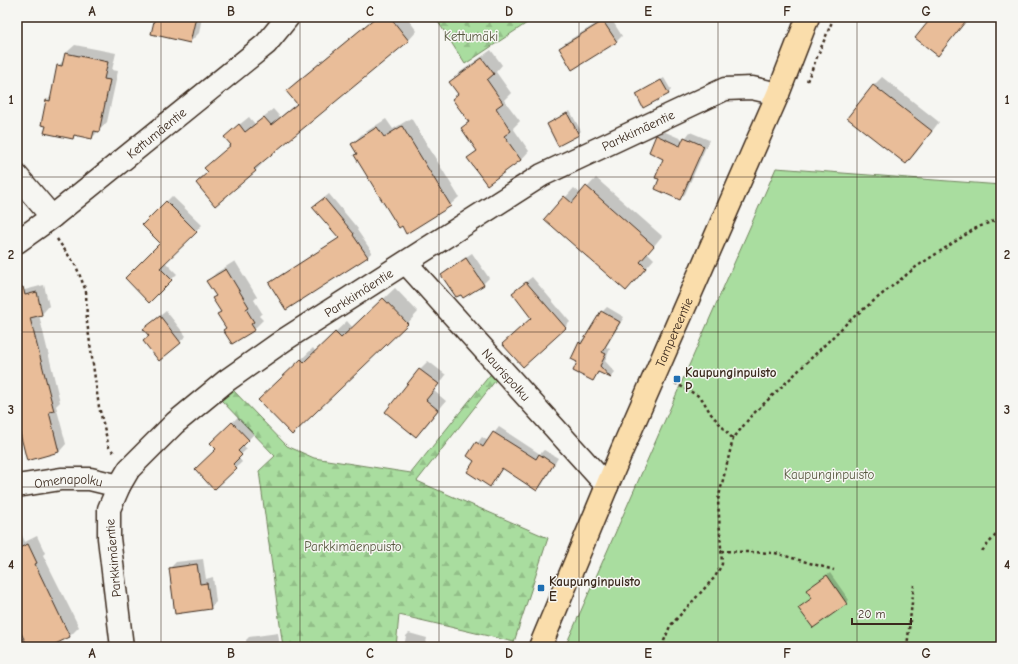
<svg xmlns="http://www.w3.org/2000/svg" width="1018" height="664" font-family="'Comic Neue',sans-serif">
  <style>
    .forest { fill: url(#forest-firs); stroke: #72845e }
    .park { fill: #a9dd9f; stroke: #72845e }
    .shadow { fill: #0003 }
    .building { fill: #e9bd99; stroke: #3b2a1e }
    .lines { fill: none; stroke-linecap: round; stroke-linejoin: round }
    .minor-casing { stroke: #3b2a1e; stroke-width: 25 }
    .major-casing { stroke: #3b2a1e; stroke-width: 25 }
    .path { stroke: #3b2a1e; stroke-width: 2.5; stroke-dasharray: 3 3; stroke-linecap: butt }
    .minor { stroke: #f6f6f2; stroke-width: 22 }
    .major { stroke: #faddab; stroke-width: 22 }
    .grid { fill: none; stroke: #3b2a1e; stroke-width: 1; stroke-opacity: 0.55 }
    .poi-dot { fill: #1f6fb2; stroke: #f6f6f2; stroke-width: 1.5 }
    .labels { text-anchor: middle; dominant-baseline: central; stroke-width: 3; stroke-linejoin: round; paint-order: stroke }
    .park-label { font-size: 13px; fill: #56573e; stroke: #f6f6f2 }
    .street-label { font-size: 13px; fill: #3b2a1e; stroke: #f6f6f2 }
    .poi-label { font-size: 13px; font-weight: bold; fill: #3b2a1e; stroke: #f6f6f2; text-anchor: start }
    .neatline { fill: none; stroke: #3b2a1e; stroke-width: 1.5 }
    .grid-label { font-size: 13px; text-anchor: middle; font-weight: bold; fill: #3b2a1e }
  </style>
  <defs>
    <pattern id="forest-firs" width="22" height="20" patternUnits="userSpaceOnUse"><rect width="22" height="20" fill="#a9dd9f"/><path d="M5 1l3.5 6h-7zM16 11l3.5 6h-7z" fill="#92be88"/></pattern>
  </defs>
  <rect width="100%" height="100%" fill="#f6f6f2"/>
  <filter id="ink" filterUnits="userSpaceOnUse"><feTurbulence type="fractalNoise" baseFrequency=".025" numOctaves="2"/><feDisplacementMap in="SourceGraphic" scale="8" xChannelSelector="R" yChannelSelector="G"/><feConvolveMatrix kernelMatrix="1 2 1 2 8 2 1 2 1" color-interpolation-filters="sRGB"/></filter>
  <g filter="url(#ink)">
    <path class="forest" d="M435 17H536L465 64Z
      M494 370 499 376 417 481 548 538 514 642 399 615 396 647H283L259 471 275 456 220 399 232 389 287 446 314 458 411 473Z"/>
    <path class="park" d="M776 168 1001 185V647H565Z"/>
    <path class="shadow" d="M156 17H202L199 33 190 42Z
      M376 17H406L417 31 409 40 263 160 264 162 255 171 197 183 209 172 232 145 234 129 249 117 255 124 273 109 280 117 297 103 287 91 296 82Z
      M607 17H610L622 36 616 42 560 48 566 42Z
      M75 45 116 53 112 70 118 71 107 122 92 138 76 134 72 138 47 125V101L52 95 58 66 65 59 66 53Z
      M491 50 502 65 496 72 511 93 504 100 520 121 513 128 529 151 521 160 469 158 477 150 462 128 469 121 459 93 450 82 459 73Z
      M882 77 939 122 915 154 906 163 873 86Z
      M664 78 671 90 668 93 637 94Z
      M570 111 581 131 578 134 548 125Z
      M411 118 459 197 450 205 358 153 352 144 361 135 386 119 393 129Z
      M663 131 684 140 690 132 709 140 685 194 680 199 660 179 665 158 657 136Z
      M596 178 662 236 648 253 654 259 635 281 546 219 574 188 581 194Z
      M329 194 358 229 357 230 372 252 367 257 270 283 275 279 340 237 313 207Z
      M172 196 202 225 165 262 177 274 149 302 162 243 143 225Z
      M472 253 489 278 483 284 443 275 448 269Z
      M235 261 257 297 254 300 262 313 259 316 263 320 254 329 224 330 227 327 219 314 221 311 213 298 216 295 208 281 216 273Z
      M532 277 570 322 565 327 532 318 518 288Z
      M44 285 49 306 42 314 39 315 60 402 56 406 66 444 59 452 17 417V292Z
      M395 288 418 312 407 324 271 389 313 348 315 351 347 321 353 328Z
      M607 307 624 317 606 347 610 349 605 361 615 372 611 377 600 371 593 380 578 362 579 343 584 338 585 339 602 312Z
      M166 311 186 336 159 360 150 324Z
      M428 361 446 375 434 391 446 401 425 427 416 436 386 412 420 369Z
      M238 417 254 434 243 445 247 449 238 457 242 462 214 488 217 449 211 443Z
      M499 427 540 454 544 450 558 458 542 485 537 490 503 468 490 486 475 461 468 456 482 437 488 441Z
      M17 524 25 542 37 536 45 553 43 555 79 627 70 636 47 647H29L17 623Z
      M203 559 206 579 213 577 216 602 210 608 170 568 176 562Z
      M830 573 849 600 813 627 799 608 813 597 810 588Z
      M278 633 280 647H247L246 640 249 637Z
      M409 633 427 638 425 647H404L406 636Z"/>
    <path class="building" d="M155 17H196L190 43 151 34Z
      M376 17H390L409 41 254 169 256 171 215 206 196 183 208 172 204 168 231 145 224 137 239 124 245 132 264 117 271 125 297 104 286 91Z
      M932 17H969L938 56 915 38Z
      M603 21 617 42 572 70 559 48Z
      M65 53 108 62 104 79 110 80 99 132 94 131 92 139 74 135 73 139 44 133 46 126 41 125 46 100 50 101 57 65 62 66Z
      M482 58 494 74 487 80 503 103 496 108 511 131 504 136 521 160 487 185 467 158 477 151 461 128 469 122 452 99 458 94 449 82Z
      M661 80 669 94 643 108 636 94Z
      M873 85 932 131 906 164 847 118Z
      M567 113 579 135 558 146 547 124Z
      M402 126 451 206 406 234 402 226 399 228 354 155 357 154 351 144 377 127 384 137Z
      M656 135 680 146 684 137 704 146 680 200 655 189 659 179 655 178 663 159 649 152Z
      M586 186 654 246 640 262 646 268 626 291 544 219 564 196 572 203Z
      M324 198 354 234 353 235 368 257 286 310 269 283 339 238 312 207Z
      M166 201 197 232 160 268 172 280 149 303 125 278 160 243 142 225Z
      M466 258 484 285 463 298 461 295 456 297 441 275Z
      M226 269 249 307 246 309 254 322 251 324 255 330 232 344 223 330 226 328 217 314 221 312 212 298 216 296 206 281Z
      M526 282 566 328 523 367 502 344 531 318 512 293Z
      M23 287 25 295 37 292 42 315 30 318 54 411 49 412 59 452 27 461 17 421V288Z
      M383 298 408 324 292 435 258 400 301 359 304 362 335 332 341 338Z
      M601 311 620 322 602 352 606 354 600 366 611 378 598 372 593 381 573 371 577 362 571 359 579 342 581 344Z
      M160 316 181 343 159 361 143 341 149 336 143 329Z
      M419 369 439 384 426 400 438 410 416 437 385 412Z
      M232 422 249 440 238 451 242 455 233 464 237 468 214 490 195 469 216 449 210 443Z
      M493 432 536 459 539 454 554 464 537 491 502 468 490 487 467 472 474 461 467 456 476 442 483 447Z
      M28 544 37 563 35 564 70 637 49 647H28L17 625V549Z
      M197 564 200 584 207 583 211 609 175 614 169 568Z
      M827 575 847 604 813 628 798 608 812 598 806 590Z"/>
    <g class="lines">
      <defs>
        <g id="minor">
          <path d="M17 176 52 217"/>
          <path id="s1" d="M17 242 52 217 266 44 288 17"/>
          <path id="s2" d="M406 263 607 486"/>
          <path id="s3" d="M17 486 61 479H90L119 486"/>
          <path id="s4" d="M122 647 109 538V509L119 486 129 469 175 423 226 381 284 340 542 175 725 89 752 88 778 94"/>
        </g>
        <g id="major">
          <path id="s5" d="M540 647 622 450 778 94 808 17"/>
        </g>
      </defs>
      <use href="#minor" class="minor-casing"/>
      <use href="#major" class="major-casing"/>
      <path class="path" d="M807 81 834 17
        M57 239 76 266 86 291 87 322 99 407 109 447 115 454
        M675 383 697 395 702 399 711 414 733 439
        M721 551 775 553 834 570
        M982 551 1001 529
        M824 644V647
        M663 647 664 641 670 626 715 577 722 564 718 500 733 439 751 416 793 376 850 320 916 267 976 228 1001 218
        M907 647 914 585"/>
      <use href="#minor" class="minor"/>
      <use href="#major" class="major"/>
    </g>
  </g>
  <path class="grid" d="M161 17V647M300 17V647M439 17V647M579 17V647M718 17V647M857 17V647M17 177H1001M17 332H1001M17 487H1001"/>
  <g class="poi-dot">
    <rect x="673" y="375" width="8" height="8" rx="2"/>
    <rect x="537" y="584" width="8" height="8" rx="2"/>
  </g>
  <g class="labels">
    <g class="park-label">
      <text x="471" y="36">Kettumäki</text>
      <text x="829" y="474">Kaupunginpuisto</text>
      <text x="353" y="546">Parkkimäenpuisto</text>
    </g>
    <g class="street-label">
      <text stroke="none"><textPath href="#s4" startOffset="798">Parkkimäentie</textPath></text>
      <text stroke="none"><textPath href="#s1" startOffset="177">Kettumäentie</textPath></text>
      <text stroke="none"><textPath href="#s4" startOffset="474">Parkkimäentie</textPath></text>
      <text stroke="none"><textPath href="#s5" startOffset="342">Tampereentie</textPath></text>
      <text stroke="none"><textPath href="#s2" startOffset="150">Naurispolku</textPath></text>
      <text stroke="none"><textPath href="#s3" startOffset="52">Omenapolku</textPath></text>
      <text transform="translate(113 558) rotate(-95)">Parkkimäentie</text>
    </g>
    <g class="poi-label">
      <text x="685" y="372">Kaupunginpuisto<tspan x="685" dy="15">P</tspan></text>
      <text x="549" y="581">Kaupunginpuisto<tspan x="549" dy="15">E</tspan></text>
    </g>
  </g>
  <rect width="1018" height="664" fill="none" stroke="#f6f6f2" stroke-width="44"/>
  <path d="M852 618v6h59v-6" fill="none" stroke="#3b2a1e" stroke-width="2"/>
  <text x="858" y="618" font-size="12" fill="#3b2a1e" stroke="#f6f6f2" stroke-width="3" paint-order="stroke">20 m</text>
  <rect x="22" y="22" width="974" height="620" class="neatline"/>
  <g class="grid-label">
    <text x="92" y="16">A</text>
    <text x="231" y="16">B</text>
    <text x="370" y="16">C</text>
    <text x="509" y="16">D</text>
    <text x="648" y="16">E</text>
    <text x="787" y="16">F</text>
    <text x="926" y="16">G</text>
    <text x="11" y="104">1</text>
    <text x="1007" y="104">1</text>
    <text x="11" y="259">2</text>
    <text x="1007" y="259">2</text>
    <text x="11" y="414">3</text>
    <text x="1007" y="414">3</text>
    <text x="11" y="569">4</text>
    <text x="1007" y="569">4</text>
    <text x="92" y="658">A</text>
    <text x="231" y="658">B</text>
    <text x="370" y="658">C</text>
    <text x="509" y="658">D</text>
    <text x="648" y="658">E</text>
    <text x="787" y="658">F</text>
    <text x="926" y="658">G</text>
  </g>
</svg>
